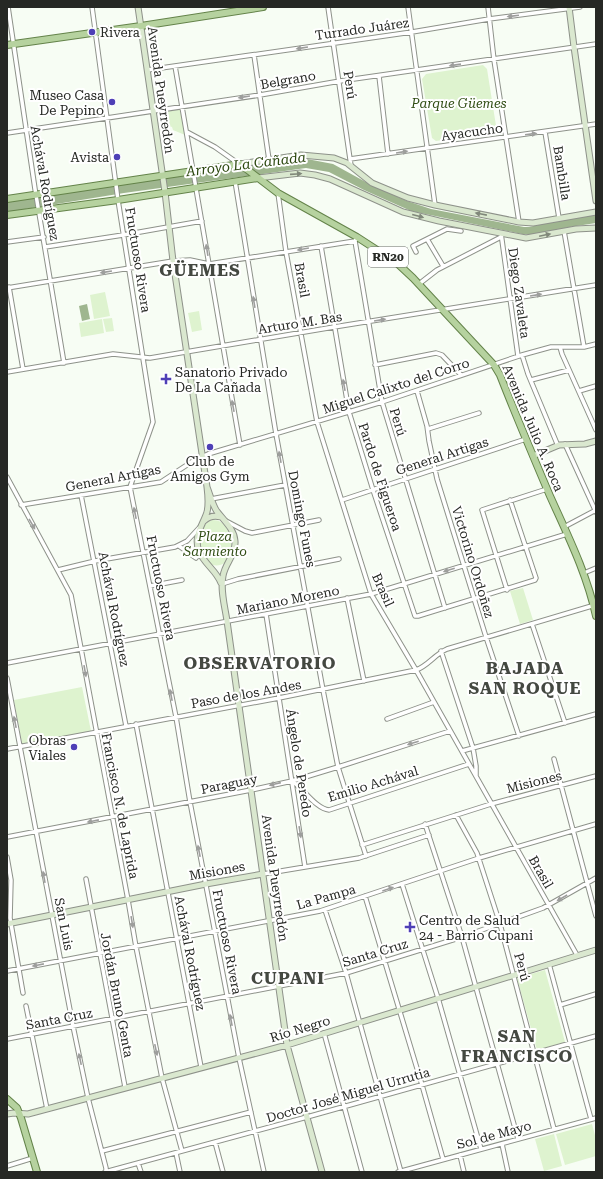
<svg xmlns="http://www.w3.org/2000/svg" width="603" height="1179" font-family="'Roboto Serif',serif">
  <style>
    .green { fill: #def3cf }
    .water { fill: #9fb68f }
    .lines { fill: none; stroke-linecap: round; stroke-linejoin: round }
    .street-casing { stroke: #8e928a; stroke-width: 5.5 }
    .secondary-casing { stroke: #8e928a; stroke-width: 7 }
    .primary-casing { stroke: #64834a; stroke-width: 8 }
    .street { stroke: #fff; stroke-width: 3.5 }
    .secondary { stroke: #dae8cf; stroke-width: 5 }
    .primary { stroke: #b6d29f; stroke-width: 6 }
    .oneway { fill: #9d9e9c }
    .oneway2 { fill: #80887a }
    .poi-dot { fill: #4e3fb6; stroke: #fff; stroke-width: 1.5 }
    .labels { text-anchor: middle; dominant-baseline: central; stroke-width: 4; stroke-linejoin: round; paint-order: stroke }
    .shield { fill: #fff; stroke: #676866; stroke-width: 1 }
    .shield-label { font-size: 12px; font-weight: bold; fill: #262824 }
    .street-label { font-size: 13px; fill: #262824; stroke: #fff }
    .poi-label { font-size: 13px; fill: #262824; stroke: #fff; text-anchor: start }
    .park-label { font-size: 13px; font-style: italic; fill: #304d14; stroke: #fff }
    .water-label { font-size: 14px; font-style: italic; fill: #2b470e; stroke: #fff }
    .district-label { font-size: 17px; font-weight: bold; letter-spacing: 1px; fill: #444841; stroke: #fff }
  </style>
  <rect width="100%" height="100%" fill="#f7fdf4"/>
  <path class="green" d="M483 65 487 69 497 132 436 141 432 138 422 79 426 74Z
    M181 109 185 135 173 130 172 127 160 123 159 113Z
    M105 292 110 316 94 319 90 295Z
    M199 311 202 330 192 332 188 313Z
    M112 318 114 331 106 332 103 319Z
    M102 319 104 333 81 337 79 323Z
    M212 520C228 519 234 540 230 553 229 556 228 559 226 562 202 579 189 529 212 520Z
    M523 588 533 620 520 624 510 591Z
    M82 687 91 731 22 744 14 700Z
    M545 970 565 1042 537 1050 517 978Z
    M592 1124 596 1139V1156L565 1165 556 1134Z
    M554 1134 562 1166 544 1171 535 1139Z"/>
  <path class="water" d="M307 159 333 164 373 186 407 201 431 209 524 227H529L567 219 596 215V223L570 227 532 235 522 234 411 211 364 190 329 172 306 168 124 193 7 212V202L226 169 291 160Z
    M87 304 90 319 82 321 79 306Z"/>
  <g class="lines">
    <defs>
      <path id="street" d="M8 7 35 189 64 363
        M92 7 118 200 153 422 130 487 176 717 190 802 239 1058 264 1172
        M328 7 351 166
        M408 7 435 205
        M488 7 494 60 519 222
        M254 55 269 160
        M175 66 240 445
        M147 70 412 32 489 19 580 7
        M379 76 388 154
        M187 132 215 147 239 164
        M545 132 559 218
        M7 133 260 95 340 81 596 44
        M350 159 596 124
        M235 181 276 434 323 690 338 767 366 856
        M278 193 286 252 317 422 371 594 416 670 577 955
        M564 231 584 347
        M501 233 518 356
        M357 237 355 241 382 402 445 608
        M427 239 443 266
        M7 242 44 237
        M321 246 349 412 373 490 415 616H418L535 580 536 578 510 500
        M45 247 123 235 202 221
        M416 252 413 246 447 229 461 231
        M419 284 437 270 501 237
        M9 287 23 369
        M7 288 173 261 190 260 209 264 355 241
        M560 347 562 354 596 430
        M522 355 528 374 558 446
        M375 365 436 353 442 355 461 375
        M7 372 113 354 150 358 334 327 596 285
        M531 380 569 370
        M417 391 427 426 429 441 437 479 486 637 519 736
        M579 391 596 386
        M428 429 479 413
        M565 444 596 512
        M7 477 71 595 128 900 136 947 162 1078 182 1151
        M81 495 126 726
        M211 499 285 485
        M342 500 526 439
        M21 505 161 482 196 459 208 454 382 402 522 355 551 347H584L596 344
        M226 521 245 531 252 533 319 520
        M564 527 596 510
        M179 546 196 558
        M58 570 95 561 175 547 187 541 199 528
        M584 573 596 568
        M222 584 238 579 339 559
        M150 586 182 580
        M507 590 482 510 547 489
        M347 598 364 681
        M266 614 305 867
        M532 624 565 723
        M441 651 473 748 476 766V776
        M7 663 371 594 567 534
        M7 678 73 1026 88 1098 106 1168V1172
        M387 719 434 702
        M136 724 201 1067
        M7 749 279 698 416 670C428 666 435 654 447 649L595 605
        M462 751 596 714
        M554 759 596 916
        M292 781C303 788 316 809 329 810L469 764
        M456 815 477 853 500 924 554 1129
        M425 824 462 937 518 1139
        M7 837 251 790 292 781 338 767 450 731
        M362 845 491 804 596 776
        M7 857 11 880 10 918 23 993
        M263 874 359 858 429 835
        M86 879 125 1087
        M402 884 438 998 481 1149
        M365 896 422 1085 443 1159
        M325 910 346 973 401 1172
        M549 964 591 1119
        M7 971 320 911 479 858 596 824
        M560 1005 596 994
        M26 1006 47 1109
        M324 1033 362 1172
        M7 1039 346 973 462 937 543 908 596 878
        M215 1142 223 1172
        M502 1144 508 1172
        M102 1151 251 1112
        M176 1153 180 1172
        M460 1155 464 1172
        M138 1163 141 1172
        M7 1166 33 1158
        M105 1172 307 1117 596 1036
        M398 1172 596 1118"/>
      <path id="secondary" d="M138 7 165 192 173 261 207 487C208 495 209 504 207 512 203 525 193 536 199 551 204 564 216 570 221 583
        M569 7 574 47 596 201
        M240 164 301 155 334 158 347 163 372 183 408 198 435 205 519 222 533 223 596 212
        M258 178 300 173 315 175 330 179 403 212 439 221 526 238 576 229 596 228
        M533 456 559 445 585 444 596 441
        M207 487C210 495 212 503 216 510 223 520 234 528 235 541 236 555 225 563 223 576 220 590 225 607 227 621L287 1045 322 1172
        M204 521C209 516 214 515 221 517
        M7 924 206 884 263 874
        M7 1114 14 1113 28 1114 287 1045 596 950"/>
      <path id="primary" d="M7 45 141 26 263 7
        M7 199 240 164 278 193 357 237 397 263 413 278 494 365 500 375C516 416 533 456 550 496 568 536 587 574 596 616
        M7 215 118 200 258 178
        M7 1099 17 1108 21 1118 37 1172"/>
    </defs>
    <use href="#street" class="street-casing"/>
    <use href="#secondary" class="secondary-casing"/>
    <use href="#primary" class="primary-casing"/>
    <use href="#street" class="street"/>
    <use href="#secondary" class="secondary"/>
    <use href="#primary" class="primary"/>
  </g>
  <defs><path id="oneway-solid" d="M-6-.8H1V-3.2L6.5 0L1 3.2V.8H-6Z"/></defs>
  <g class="oneway">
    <use href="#oneway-solid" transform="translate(513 16) rotate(173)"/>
    <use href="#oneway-solid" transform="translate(302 48) rotate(171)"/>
    <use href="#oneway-solid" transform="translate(455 65) rotate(172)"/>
    <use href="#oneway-solid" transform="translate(244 97) rotate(171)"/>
    <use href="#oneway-solid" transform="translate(531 134) rotate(-7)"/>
    <use href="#oneway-solid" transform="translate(402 152) rotate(-9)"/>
    <use href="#oneway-solid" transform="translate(303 249) rotate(170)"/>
    <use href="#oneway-solid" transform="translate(207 250) rotate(-99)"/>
    <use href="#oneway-solid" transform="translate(106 272) rotate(171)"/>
    <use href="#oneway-solid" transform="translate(536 295) rotate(-9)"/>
    <use href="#oneway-solid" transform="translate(254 302) rotate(-99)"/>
    <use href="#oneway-solid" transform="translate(380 320) rotate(-9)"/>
    <use href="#oneway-solid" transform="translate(344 385) rotate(-100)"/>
    <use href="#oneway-solid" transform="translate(233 406) rotate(-100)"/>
    <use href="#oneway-solid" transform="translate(280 457) rotate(-100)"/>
    <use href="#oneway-solid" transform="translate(135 513) rotate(-101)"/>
    <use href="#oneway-solid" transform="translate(32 524) rotate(60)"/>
    <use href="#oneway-solid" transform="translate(449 570) rotate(163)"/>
    <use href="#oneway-solid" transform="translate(85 671) rotate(80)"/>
    <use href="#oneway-solid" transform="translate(171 695) rotate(-101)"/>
    <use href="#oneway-solid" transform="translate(15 722) rotate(-101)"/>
    <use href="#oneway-solid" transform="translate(413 743) rotate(162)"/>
    <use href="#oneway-solid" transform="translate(275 784) rotate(167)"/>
    <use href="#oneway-solid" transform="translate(93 821) rotate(169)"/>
    <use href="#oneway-solid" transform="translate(300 832) rotate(81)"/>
    <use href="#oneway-solid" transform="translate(199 851) rotate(-101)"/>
    <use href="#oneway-solid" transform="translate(44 877) rotate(-100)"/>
    <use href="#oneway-solid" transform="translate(388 889) rotate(-19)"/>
    <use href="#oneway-solid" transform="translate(562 898) rotate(150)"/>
    <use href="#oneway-solid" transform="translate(132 922) rotate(81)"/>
    <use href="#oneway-solid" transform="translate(38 965) rotate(169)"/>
    <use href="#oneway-solid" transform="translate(231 1020) rotate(-101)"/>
    <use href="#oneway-solid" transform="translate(156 1050) rotate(78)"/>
    <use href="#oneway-solid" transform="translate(80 1059) rotate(-102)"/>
  </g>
  <g class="oneway2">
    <use href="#oneway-solid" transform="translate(296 174) rotate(-4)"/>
    <use href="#oneway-solid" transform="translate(481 214) rotate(-169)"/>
    <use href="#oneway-solid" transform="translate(418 216) rotate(15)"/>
    <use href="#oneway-solid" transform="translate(545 235) rotate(-12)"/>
  </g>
  <g class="poi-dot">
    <circle cx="92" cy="32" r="4"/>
    <circle cx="112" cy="102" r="4"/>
    <circle cx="117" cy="157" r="4"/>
    <path d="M164 373h4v4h4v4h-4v4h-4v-4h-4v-4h4z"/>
    <circle cx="210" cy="447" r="4"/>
    <circle cx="74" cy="747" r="4"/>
    <path d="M408 921h4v4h4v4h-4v4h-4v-4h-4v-4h4z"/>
  </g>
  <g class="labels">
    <rect class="shield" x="368" y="247" width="40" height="20" rx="3"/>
    <g class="shield-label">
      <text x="388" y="257">RN20</text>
    </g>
    <g class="street-label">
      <text transform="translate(362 29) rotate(-8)">Turrado Juárez</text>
      <text transform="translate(288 80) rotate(-10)">Belgrano</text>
      <text transform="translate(350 85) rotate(82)">Perú</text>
      <text transform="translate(161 90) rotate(82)">Avenida Pueyrredón</text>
      <text transform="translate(472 132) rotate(-8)">Ayacucho</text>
      <text transform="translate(562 173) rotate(81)">Bambilla</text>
      <text transform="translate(45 183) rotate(80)">Achával Rodríguez</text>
      <text transform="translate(138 260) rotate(81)">Fructuoso Rivera</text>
      <text transform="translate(302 280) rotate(80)">Brasil</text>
      <text transform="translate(519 293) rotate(82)">Diego Zavaleta</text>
      <text transform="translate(300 323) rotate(-9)">Arturo M. Bas</text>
      <text transform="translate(396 386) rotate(-18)">Miguel Calixto del Corro</text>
      <text transform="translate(398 422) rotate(73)">Perú</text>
      <text transform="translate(533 428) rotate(67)">Avenida Julio A. Roca</text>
      <text transform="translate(442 456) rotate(-18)">General Artigas</text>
      <text transform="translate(380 477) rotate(72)">Pardo de Figueroa</text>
      <text transform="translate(113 478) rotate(-11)">General Artigas</text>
      <text transform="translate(302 519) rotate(79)">Domingo Funes</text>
      <text transform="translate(473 562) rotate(73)">Victorino Ordoñez</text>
      <text transform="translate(161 588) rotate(79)">Fructuoso Rivera</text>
      <text transform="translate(383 590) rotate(66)">Brasil</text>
      <text transform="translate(288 600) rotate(-11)">Mariano Moreno</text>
      <text transform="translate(114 609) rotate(79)">Achával Rodríguez</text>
      <text transform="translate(246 694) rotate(-10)">Paso de los Andes</text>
      <text transform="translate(299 763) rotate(81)">Ángelo de Peredo</text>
      <text transform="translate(534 782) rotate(-14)">Misiones</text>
      <text transform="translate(229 784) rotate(-11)">Paraguay</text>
      <text transform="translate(373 784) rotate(-17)">Emilio Achával</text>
      <text transform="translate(120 806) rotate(79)">Francisco N. de Laprida</text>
      <text transform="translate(217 871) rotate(-10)">Misiones</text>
      <text transform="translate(541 872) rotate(60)">Brasil</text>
      <text transform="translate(275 878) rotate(82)">Avenida Pueyrredón</text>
      <text transform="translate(326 897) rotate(-16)">La Pampa</text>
      <text transform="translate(64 924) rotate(79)">San Luis</text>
      <text transform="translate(227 942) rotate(79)">Fructuoso Rivera</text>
      <text transform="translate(190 953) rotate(79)">Achával Rodríguez</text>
      <text transform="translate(375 953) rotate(-17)">Santa Cruz</text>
      <text transform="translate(522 967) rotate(75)">Perú</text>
      <text transform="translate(117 995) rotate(79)">Jordán Bruno Genta</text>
      <text transform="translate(59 1019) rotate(-11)">Santa Cruz</text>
      <text transform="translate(300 1029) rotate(-17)">Río Negro</text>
      <text transform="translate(348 1095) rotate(-16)">Doctor José Miguel Urrutia</text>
      <text transform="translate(494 1135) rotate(-15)">Sol de Mayo</text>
    </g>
    <g class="poi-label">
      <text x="100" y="32">Rivera</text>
      <text x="104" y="95" text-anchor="end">Museo Casa<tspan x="104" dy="15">De Pepino</tspan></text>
      <text x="109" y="157" text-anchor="end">Avista</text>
      <text x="175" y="372">Sanatorio Privado<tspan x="175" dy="15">De La Cañada</tspan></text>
      <text x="210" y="461" text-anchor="middle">Club de<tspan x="210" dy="15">Amigos Gym</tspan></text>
      <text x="66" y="740" text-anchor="end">Obras<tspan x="66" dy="15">Viales</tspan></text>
      <text x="419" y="920">Centro de Salud<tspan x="419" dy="15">24 - Barrio Cupani</tspan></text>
    </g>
    <g class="park-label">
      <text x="459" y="103">Parque Güemes</text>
      <text x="215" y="536">Plaza<tspan x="215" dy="15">Sarmiento</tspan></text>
    </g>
    <g class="water-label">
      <text transform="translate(246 164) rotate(-7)">Arroyo La Cañada</text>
    </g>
    <g class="district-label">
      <text x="200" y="270">GÜEMES</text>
      <text x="260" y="663">OBSERVATORIO</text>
      <text x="525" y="668">BAJADA<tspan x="525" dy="20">SAN ROQUE</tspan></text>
      <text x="288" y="978">CUPANI</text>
      <text x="517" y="1036">SAN<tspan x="517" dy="20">FRANCISCO</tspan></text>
    </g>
  </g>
  <rect width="603" height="1179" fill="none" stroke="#262824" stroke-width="16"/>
</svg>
